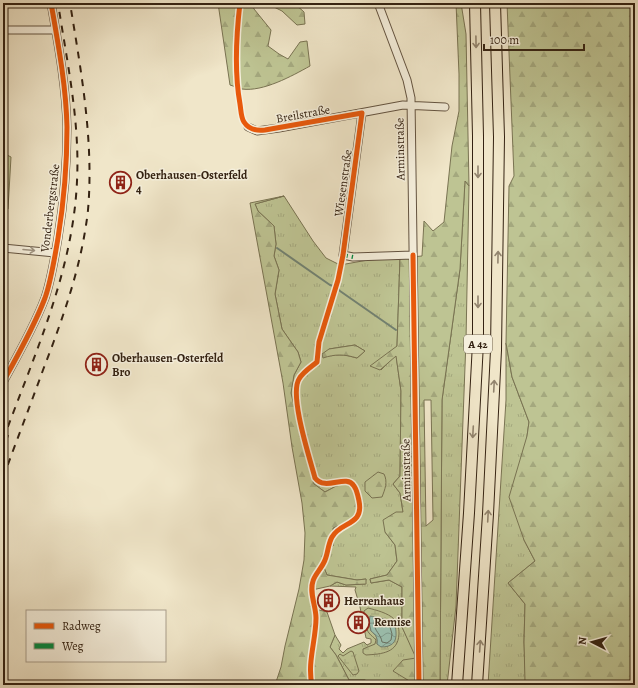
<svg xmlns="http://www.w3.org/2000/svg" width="638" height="688" font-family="Alegreya,serif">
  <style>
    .grass { fill: url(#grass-tufts); stroke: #797352; fill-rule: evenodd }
    .forest { fill: url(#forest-firs); stroke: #797352; fill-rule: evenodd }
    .wetland { fill: url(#wetland-marsh); stroke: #797352; fill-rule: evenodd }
    .water { fill: url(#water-waves); stroke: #728171 }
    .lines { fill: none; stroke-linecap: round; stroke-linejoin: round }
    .shore { stroke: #687161; stroke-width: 1 }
    .stream { stroke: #728171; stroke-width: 2 }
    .minor-casing { stroke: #635340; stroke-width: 9 }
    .highway-casing { stroke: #342212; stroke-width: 12 }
    .minor { stroke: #f5efdc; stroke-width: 7 }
    .highway { stroke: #f0e6c9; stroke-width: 10 }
    .rail { stroke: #342212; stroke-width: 2; stroke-dasharray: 7 7; stroke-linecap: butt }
    .quiet { stroke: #00873e; stroke-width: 4; stroke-dasharray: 8 4; stroke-linecap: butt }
    .cycleway-casing { stroke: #f5efdc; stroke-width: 8 }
    .cycleway { stroke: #e8590c; stroke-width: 5 }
    .oneway { stroke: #92846e }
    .oneway2 { stroke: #9e9381 }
    .labels { text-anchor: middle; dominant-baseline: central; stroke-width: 3; stroke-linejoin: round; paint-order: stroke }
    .shield { fill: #f5efdc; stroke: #6e604f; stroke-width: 1 }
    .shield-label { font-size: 11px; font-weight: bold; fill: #342212 }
    .street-label { font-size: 12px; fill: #342212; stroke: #f5efdc }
    .poi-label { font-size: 12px; font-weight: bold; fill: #342212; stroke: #f5efdc; text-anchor: start }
  </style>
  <defs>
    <pattern id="grass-tufts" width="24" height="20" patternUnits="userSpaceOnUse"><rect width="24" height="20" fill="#bec493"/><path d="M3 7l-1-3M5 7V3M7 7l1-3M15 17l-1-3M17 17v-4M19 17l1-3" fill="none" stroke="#a4a87e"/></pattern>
    <pattern id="forest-firs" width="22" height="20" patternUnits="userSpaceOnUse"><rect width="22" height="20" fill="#bec493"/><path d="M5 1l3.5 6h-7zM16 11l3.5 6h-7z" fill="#a4a87e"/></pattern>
    <pattern id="wetland-marsh" width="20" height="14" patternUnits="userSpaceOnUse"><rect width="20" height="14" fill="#bec493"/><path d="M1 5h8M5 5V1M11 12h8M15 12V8" fill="none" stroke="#a4a87e"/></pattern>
    <pattern id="water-waves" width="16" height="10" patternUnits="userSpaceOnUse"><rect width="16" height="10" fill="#9bc0b0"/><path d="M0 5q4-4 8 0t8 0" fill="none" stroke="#7f9c8e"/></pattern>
  </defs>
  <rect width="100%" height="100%" fill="#f0e6c9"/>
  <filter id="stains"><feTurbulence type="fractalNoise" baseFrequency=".005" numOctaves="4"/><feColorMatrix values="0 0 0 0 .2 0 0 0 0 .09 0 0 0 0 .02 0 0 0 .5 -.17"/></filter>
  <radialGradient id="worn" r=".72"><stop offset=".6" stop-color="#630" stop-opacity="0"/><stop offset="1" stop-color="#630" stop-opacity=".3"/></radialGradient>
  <path class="grass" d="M3 153 11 157 8 209H3Z
    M465 180 469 186 466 340 456 606 447 685H440L442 400 460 269Z
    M284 196 313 241 326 258 340 265 368 260 400 258 397 346 381 370 396 355 401 391 400 476 393 484 400 493 403 512 385 532 395 545 397 561 387 575 370 579 371 583 389 580 402 587V627L417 658 411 685H372L365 680H349L336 655 330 647 335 635 341 645 339 649 343 653 347 649 364 642 367 645 371 643V639L366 638 360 607 355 590 356 587 330 586 337 582 346 585 365 584 366 579 357 580 327 575 322 563 325 551 333 546V528L341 524 342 483 325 492 314 484 305 453 291 393 294 375 301 362 298 352 282 329 275 294 279 270 274 256 276 244 274 226 258 211 255 204ZM355 345 365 351 357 358 345 355H333L329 349Z
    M506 343 512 377 529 422 527 436 524 540 535 561 508 583 525 604 524 642 526 685H488L506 400Z"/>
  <path class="forest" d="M218 3H252L254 9 271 30 268 46 279 54 288 59 300 42 307 41 310 66C292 76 263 92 242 89 238 88 234 86 230 85Z
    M266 3H294L304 12 305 24 297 25 282 11Z
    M456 3H461L466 34 469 186 465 181 460 269 442 400 440 685H411V682L393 671 403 660 416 658 402 627V587L389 580 371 583 370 579 387 575 397 561 395 545 385 532 383 520 396 512H403L400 493 393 484 400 476 401 391 396 356 380 370 370 366 397 346 400 258 422 256 424 221 433 231 444 222 452 146 459 111V74ZM424 400H431L433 520 426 526Z
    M507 3H635V685H526L525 682 524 642 525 604 508 583 535 561 524 540 509 497 527 436 529 422 512 377 506 343 509 186 514 176Z
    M284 196 255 204 258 211 274 226 276 244 274 256 279 270 275 294 282 329 298 352 301 362 294 375 291 393 305 453 314 484 325 492 342 483 353 485 362 499 354 520 333 528V546L325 551 322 563 327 575 357 580 366 579V584L346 585 337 582 330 586 312 590 315 609 327 612 335 635 330 647 336 655 349 680H365L372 685H275L281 667 285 646 299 589 304 560 305 533 302 503 292 447 283 383 250 203Z
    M355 345 365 351 357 358C344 354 335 354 323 358L322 354 329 349Z
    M378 472 384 474C388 482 385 489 382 497L372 498 365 491V482Z"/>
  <path class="wetland" d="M368 608C376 610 388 613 394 619 398 623 399 628 399 634 398 653 382 654 366 655L363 653V649L375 644 376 640C374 637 371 636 369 633 366 630 366 621 366 617L364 615V611ZM369 622 388 647 377 644C378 638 376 635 371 631Z
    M351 651 353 652 359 671 357 674 353 675 338 656 340 654 343 656Z"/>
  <path class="water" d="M370 616C377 617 387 619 392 623 395 626 396 629 396 632 397 643 391 647 381 647L377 644C378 638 376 635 371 631L369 622Z"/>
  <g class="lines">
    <path class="shore" d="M375 621 390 627 392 634 391 640 387 643 382 642C381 634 374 631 374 623Z"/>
    <path class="stream" d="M277 248 330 285 337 287 340 291 396 330"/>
    <defs>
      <path id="minor" d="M378 3 407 80 411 98 419 685
        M3 30H55
        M362 113 343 255 353 257 413 255
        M248 127 257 131 279 128 403 105 445 107
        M3 248 55 253
        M3 382C18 355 34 327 45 298 51 281 55 256 58 238 64 201 67 164 67 127 66 85 58 43 51 3"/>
      <path id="highway" d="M457 685 469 513 478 343V136L475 3
        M477 685 488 514 496 350 499 137 495 3"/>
    </defs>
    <use href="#minor" class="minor-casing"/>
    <use href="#highway" class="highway-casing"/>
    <use href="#minor" class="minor"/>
    <use href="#highway" class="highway"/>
    <path class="rail" d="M3 440C34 355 73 272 77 181 80 121 67 62 58 3
      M3 452 8 435
      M3 478C16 442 30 406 43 370 63 318 82 265 88 210 94 141 81 71 70 3"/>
    <path class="quiet" d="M344 252 343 255 353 257"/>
    <defs>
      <path id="cycleway" d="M240 3C236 37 234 71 240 104 241 110 241 118 244 122 249 130 257 131 265 130L362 113 343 255 338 280 319 342 317 362C311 367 303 372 299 379 289 395 310 459 315 478 326 492 346 473 354 486 357 490 358 496 359 501 364 526 341 521 332 537 328 544 328 553 325 560 322 568 315 574 313 581 309 593 316 606 316 618 316 640 307 663 312 685
        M413 255 419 685
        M3 382C18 355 34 327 45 298 51 281 55 256 58 238 64 201 67 164 67 127 66 85 58 43 51 3"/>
    </defs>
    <use href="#cycleway" class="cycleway-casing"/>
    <use href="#cycleway" class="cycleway"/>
  </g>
  <defs><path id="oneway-shaft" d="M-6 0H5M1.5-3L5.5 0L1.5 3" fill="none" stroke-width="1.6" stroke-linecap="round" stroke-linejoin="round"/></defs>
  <g class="oneway">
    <use href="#oneway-shaft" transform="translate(476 42) rotate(89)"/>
    <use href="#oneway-shaft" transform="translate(478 172) rotate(90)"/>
    <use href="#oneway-shaft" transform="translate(498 257) rotate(-89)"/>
    <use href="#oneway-shaft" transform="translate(478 302) rotate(90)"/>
    <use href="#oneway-shaft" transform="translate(494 386) rotate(-87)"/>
    <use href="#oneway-shaft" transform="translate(473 432) rotate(93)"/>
    <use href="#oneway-shaft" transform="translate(488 516) rotate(-87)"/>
    <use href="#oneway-shaft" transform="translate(480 646) rotate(-86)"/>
  </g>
  <use class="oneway2" href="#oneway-shaft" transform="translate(29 250) rotate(5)"/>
  <defs>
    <symbol id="building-ring" viewBox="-11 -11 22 22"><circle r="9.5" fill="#f5efdc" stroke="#8f2418" stroke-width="1.5"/><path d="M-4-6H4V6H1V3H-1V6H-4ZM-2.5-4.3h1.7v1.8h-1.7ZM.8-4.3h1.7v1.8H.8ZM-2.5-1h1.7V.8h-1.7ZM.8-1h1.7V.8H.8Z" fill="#8f2418"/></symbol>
  </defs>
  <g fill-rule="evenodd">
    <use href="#building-ring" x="108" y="170" width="25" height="25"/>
    <use href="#building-ring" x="84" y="352" width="25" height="25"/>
    <use href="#building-ring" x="316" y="588" width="25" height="25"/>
    <use href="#building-ring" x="346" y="610" width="25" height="25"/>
  </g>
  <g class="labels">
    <rect class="shield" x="464" y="335" width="28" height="18" rx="3"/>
    <g class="shield-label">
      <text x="478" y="344">A 42</text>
    </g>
    <g class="street-label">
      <text transform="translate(303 114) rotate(-10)">Breilstraße</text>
      <text transform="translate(400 149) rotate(-91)">Arminstraße</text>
      <text transform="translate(343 183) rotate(-82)">Wiesenstraße</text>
      <text transform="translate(50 208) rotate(-83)">Vonderbergstraße</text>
      <text transform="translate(406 470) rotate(-91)">Arminstraße</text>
    </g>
    <g class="poi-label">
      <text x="136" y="175">Oberhausen-Osterfeld<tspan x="136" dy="14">4</tspan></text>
      <text x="112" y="358">Oberhausen-Osterfeld<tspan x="112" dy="14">Bro</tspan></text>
      <text x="344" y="601">Herrenhaus</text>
      <text x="374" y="622">Remise</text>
    </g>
  </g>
  <rect width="638" height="688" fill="none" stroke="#f0e6c9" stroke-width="16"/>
  <rect x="4" y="4" width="630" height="680" fill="none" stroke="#342212" stroke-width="2"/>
  <rect x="8" y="8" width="622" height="672" fill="none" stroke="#342212"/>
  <rect x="26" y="610" width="140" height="52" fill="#f5efdc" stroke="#a89d8b"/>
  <rect x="34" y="623" width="20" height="6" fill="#e8590c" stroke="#a89d8b"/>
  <text x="62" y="630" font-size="12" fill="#342212">Radweg</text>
  <rect x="34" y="643" width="20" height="6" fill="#00873e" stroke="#a89d8b"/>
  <text x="62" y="650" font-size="12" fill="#342212">Weg</text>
  <g transform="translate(592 642) rotate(276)" stroke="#f5efdc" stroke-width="3" paint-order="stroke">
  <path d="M0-3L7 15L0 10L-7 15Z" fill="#342212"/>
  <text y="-6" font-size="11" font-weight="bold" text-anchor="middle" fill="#342212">N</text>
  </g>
  <path d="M484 44v6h100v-6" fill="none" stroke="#342212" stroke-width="2"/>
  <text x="490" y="44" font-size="12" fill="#342212" stroke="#f5efdc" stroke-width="3" paint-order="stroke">100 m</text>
  <rect width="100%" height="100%" filter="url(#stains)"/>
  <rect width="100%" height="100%" fill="url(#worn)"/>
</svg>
